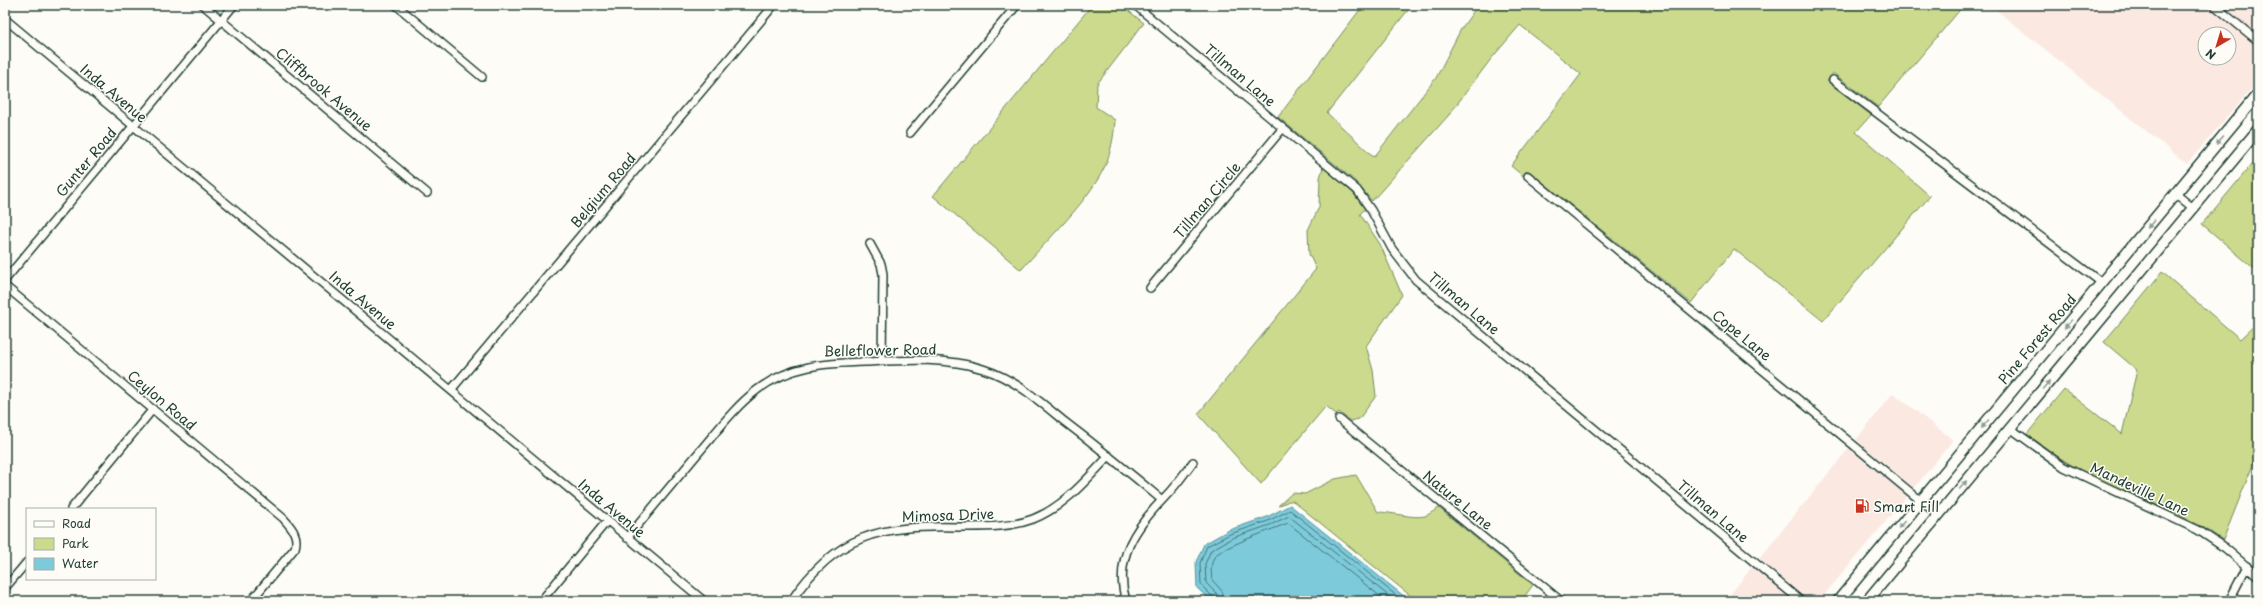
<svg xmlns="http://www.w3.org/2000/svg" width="2263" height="606" font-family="'Playpen Sans',sans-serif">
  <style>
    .built { fill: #fbe8e1; fill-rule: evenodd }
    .green { fill: #cbda8d; stroke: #758c60 }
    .water { fill: #7dcadb; stroke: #579298 }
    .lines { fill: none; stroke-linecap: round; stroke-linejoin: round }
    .shore { stroke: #457577; stroke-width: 1 }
    .street-casing { stroke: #1f3d34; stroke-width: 10 }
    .secondary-casing { stroke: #1f3d34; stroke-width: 13 }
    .street { stroke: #fdfcf7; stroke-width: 7 }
    .secondary { stroke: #fdfcf7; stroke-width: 10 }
    .oneway { fill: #8e9c96 }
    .labels { text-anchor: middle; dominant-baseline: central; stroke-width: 3; stroke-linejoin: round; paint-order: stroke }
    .street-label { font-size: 14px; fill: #1f3d34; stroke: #fdfcf7 }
    .poi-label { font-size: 14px; fill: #1f3d34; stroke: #fdfcf7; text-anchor: start }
  </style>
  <rect width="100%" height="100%" fill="#fdfcf7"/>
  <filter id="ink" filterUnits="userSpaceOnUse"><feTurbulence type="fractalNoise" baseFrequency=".025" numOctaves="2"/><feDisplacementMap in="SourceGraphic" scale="8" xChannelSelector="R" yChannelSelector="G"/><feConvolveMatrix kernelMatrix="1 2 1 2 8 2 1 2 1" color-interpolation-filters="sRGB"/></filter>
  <g filter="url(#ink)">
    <path class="built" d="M1990 5H2206L2258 47V81L2187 164ZM2205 34H2229V58H2205Z
      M2222 5H2258V34L2254 32Z
      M1893 393 1953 440 1914 488 1856 440Z
      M1849 448 1907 496 1819 601H1809L1759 559Z
      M1752 567 1793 601H1725Z"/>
    <path class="green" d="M1092 5H1121L1144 23 1097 84 1096 107 1115 120C1114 136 1111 153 1104 168 1087 203 1047 240 1021 270L933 196Z
      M1359 5H1412L1327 113 1374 157 1436 78 1461 29 1478 5H1964L1878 107 1833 73 1827 81 1871 115 1856 132 1930 196 1823 321 1734 249 1691 303 1528 170 1523 176 1511 166 1581 74 1520 25 1491 59 1448 116 1372 201 1355 181 1278 117 1362 7Z
      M2258 157V272L2202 224Z
      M1323 167 1354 194 1365 209 1360 214 1380 244 1402 295 1366 346 1373 370 1376 396 1359 419 1350 421 1339 412 1336 414 1326 406 1261 484 1198 414 1316 269 1309 254 1308 230 1319 207 1320 178Z
      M2162 272 2240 339 2258 322V452L2223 540C2182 511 2133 497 2088 474 2066 463 2047 449 2027 434L2064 389 2122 434 2137 370 2104 342Z
      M1356 475 1378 512C1391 512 1413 519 1425 516 1430 514 1435 510 1439 508L1533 585 1521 601H1417L1293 501H1289L1278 506 1292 493 1305 494 1335 479Z"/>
    <path class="water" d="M1290 505 1410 601H1211L1197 588 1196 562 1204 544 1229 530 1267 517Z"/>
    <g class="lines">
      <path class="shore" d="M1214 601 1213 597 1201 585 1200 563 1207 546 1230 534 1268 521 1290 510 1403 601
        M1219 601 1217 594 1206 583 1205 564 1211 550 1232 538 1270 525 1289 516 1395 601
        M1225 601 1222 591 1212 580C1211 571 1210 564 1215 556 1220 548 1276 528 1288 523L1386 601"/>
      <defs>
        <path id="street" d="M203 5 427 193
          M396 5 482 77
          M1135 5 1357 190 1371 210 1392 249 1416 280 1801 601
          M2214 5 2258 41
          M5 19 704 601
          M1833 80 2102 283
          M910 133 1017 5
          M1528 176 1938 515
          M2176 194 2193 208
          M870 244 881 264 883 274 882 361
          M5 280 234 5
          M5 286 283 518C291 527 299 535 295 548L251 601
          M1150 288 1283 128
          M451 390 774 5
          M1339 419 1561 601
          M2010 428 2064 467 2198 530 2225 548 2258 576
          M71 509 153 409
          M627 538C653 507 679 476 705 445 721 426 737 405 757 390 790 365 826 363 866 362 904 360 946 357 983 369 1015 379 1039 401 1065 422 1098 447 1130 473 1162 500
          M5 588 27 562
          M541 601 607 521
          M791 601C836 534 881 525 958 527 983 527 1009 528 1033 519 1064 507 1087 479 1109 456
          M1126 601C1113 559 1136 527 1164 498 1175 487 1184 474 1193 462
          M2229 601 2247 566"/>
        <path id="secondary" d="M1838 601 2258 94
          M1867 601 2258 130"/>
      </defs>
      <use href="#street" class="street-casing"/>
      <use href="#secondary" class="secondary-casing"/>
      <use href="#street" class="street"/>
      <use href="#secondary" class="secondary"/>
    </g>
    <defs><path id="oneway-solid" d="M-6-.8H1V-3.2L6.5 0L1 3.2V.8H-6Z"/></defs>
    <g class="oneway">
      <use href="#oneway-solid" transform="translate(2220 140) rotate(130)"/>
      <use href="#oneway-solid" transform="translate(2151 224) rotate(130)"/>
      <use href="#oneway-solid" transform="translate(2068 324) rotate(130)"/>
      <use href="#oneway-solid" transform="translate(2046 385) rotate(-50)"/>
      <use href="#oneway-solid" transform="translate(1985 424) rotate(130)"/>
      <use href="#oneway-solid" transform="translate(1963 485) rotate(-50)"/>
      <use href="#oneway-solid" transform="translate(1902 524) rotate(130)"/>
    </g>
  </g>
  <defs>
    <symbol id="fuel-bare" viewBox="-9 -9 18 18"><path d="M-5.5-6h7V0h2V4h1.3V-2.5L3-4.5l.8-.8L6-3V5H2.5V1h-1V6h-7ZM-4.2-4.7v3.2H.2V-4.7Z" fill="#c8321e" stroke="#fdfcf7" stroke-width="2.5" paint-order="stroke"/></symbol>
  </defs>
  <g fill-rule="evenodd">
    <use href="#fuel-bare" x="1852" y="496" width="20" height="20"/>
  </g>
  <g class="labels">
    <g class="street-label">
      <text transform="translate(1240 75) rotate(40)">Tillman Lane</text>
      <text transform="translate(324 89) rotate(40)">Cliffbrook Avenue</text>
      <text transform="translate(114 93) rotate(40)">Inda Avenue</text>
      <text transform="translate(86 162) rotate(-50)">Gunter Road</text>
      <text transform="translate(603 190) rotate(-50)">Belgium Road</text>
      <text transform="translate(1207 200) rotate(-50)">Tillman Circle</text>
      <text transform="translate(363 300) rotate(40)">Inda Avenue</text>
      <text transform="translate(1464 303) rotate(40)">Tillman Lane</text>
      <text transform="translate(1742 335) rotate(39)">Cope Lane</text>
      <text transform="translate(2037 339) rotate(-50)">Pine Forest Road</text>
      <text transform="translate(880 350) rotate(-1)">Belleflower Road</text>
      <text transform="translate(162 400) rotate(40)">Ceylon Road</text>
      <text transform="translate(2140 489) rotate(25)">Mandeville Lane</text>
      <text transform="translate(1458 500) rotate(39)">Nature Lane</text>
      <text transform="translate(612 508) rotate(40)">Inda Avenue</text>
      <text transform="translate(1713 511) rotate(40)">Tillman Lane</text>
      <text transform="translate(948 515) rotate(-2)">Mimosa Drive</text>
    </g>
    <g class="poi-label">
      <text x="1873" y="506">Smart Fill</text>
    </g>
  </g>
  <rect width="2263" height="606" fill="none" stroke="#fdfcf7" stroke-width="20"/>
  <rect x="10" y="10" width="2243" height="586" fill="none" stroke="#1f3d34" stroke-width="1.5" filter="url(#ink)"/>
  <rect x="26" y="508" width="130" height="72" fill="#fdfcf7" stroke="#a4b0a9"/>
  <rect x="34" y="521" width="20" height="6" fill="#fdfcf7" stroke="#a4b0a9"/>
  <text x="62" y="528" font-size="12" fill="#1f3d34">Road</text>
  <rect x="34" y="538" width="20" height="12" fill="#cbda8d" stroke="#a4b0a9"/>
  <text x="62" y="548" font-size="12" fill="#1f3d34">Park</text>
  <rect x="34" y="558" width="20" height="12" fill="#7dcadb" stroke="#a4b0a9"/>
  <text x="62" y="568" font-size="12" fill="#1f3d34">Water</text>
  <g transform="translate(2217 46) rotate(218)"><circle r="19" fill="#fdfcf7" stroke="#a4b0a9"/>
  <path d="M0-3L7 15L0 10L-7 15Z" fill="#c8321e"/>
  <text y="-6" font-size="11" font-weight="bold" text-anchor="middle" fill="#1f3d34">N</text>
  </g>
</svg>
